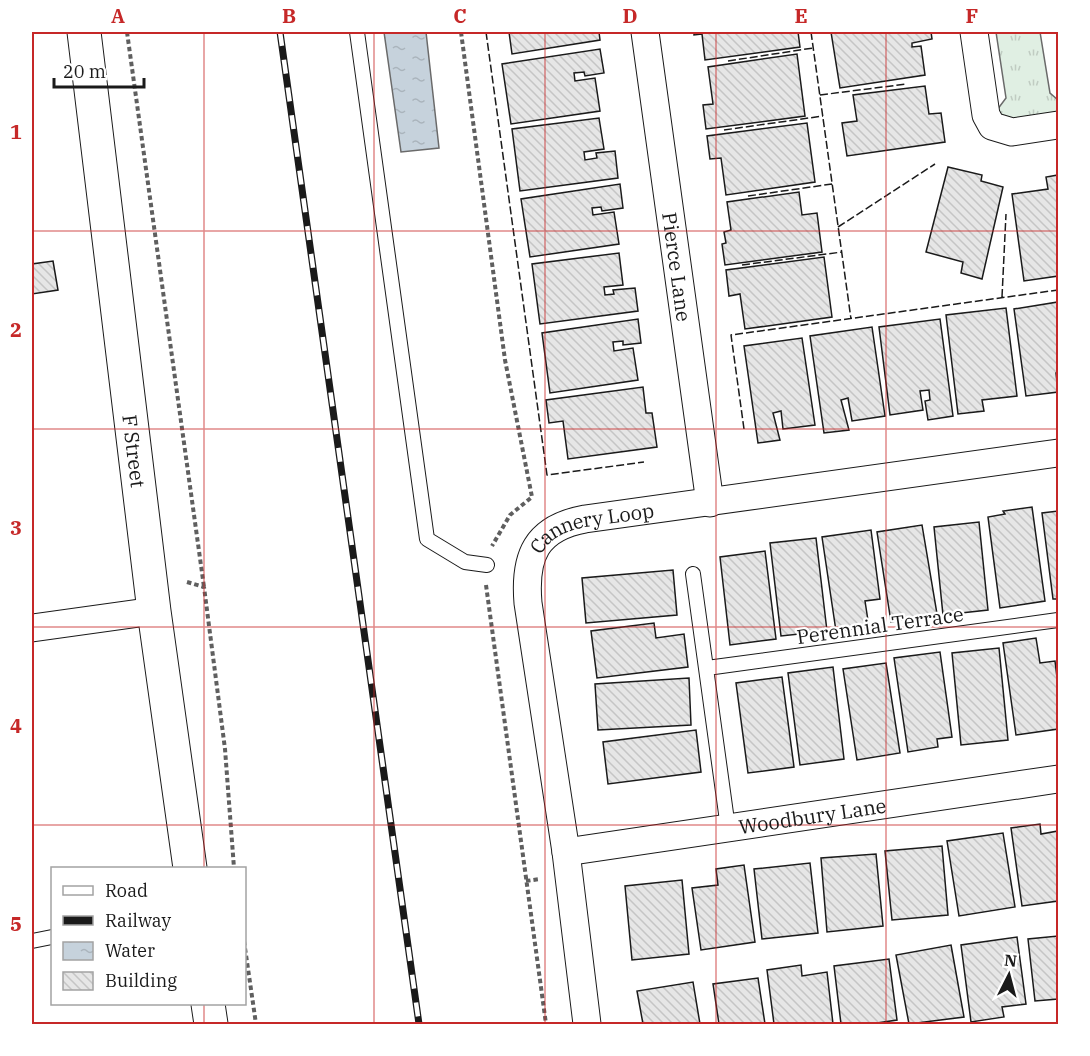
<svg xmlns="http://www.w3.org/2000/svg" width="1090" height="1056" font-family="'IBM Plex Serif',serif">
  <style>
    .grass { fill: url(#grass-tufts); stroke: #6a6a6a; stroke-width: 1.5 }
    .water { fill: url(#water-ripples); stroke: #6a6a6a; stroke-width: 1.5 }
    .building { fill: url(#building-back-hatch); stroke: #1a1a1a; stroke-width: 1.5 }
    .lines { fill: none; stroke-linecap: round; stroke-linejoin: round }
    .service-casing { stroke: #1a1a1a; stroke-width: 16 }
    .minor-casing { stroke: #1a1a1a; stroke-width: 29 }
    .tertiary-casing { stroke: #1a1a1a; stroke-width: 35 }
    .path { stroke: #5f5f5f; stroke-width: 4; stroke-dasharray: 4.5 3; stroke-linecap: butt }
    .service { stroke: #fff; stroke-width: 14 }
    .minor { stroke: #fff; stroke-width: 27 }
    .tertiary { stroke: #fff; stroke-width: 33 }
    .rail-casing { stroke: #1a1a1a; stroke-width: 7 }
    .rail { stroke: #fff; stroke-width: 4.5; stroke-dasharray: 14; stroke-linecap: butt }
    .fence { stroke: #1a1a1a; stroke-width: 1.5; stroke-dasharray: 8 3; stroke-linecap: butt }
    .grid { fill: none; stroke: #c62828; stroke-width: 1.5; stroke-opacity: 0.55 }
    .labels { text-anchor: middle; dominant-baseline: central; stroke-width: 4.5; stroke-linejoin: round; paint-order: stroke }
    .street-label { font-size: 20px; fill: #1a1a1a; stroke: #fff }
    .neatline { fill: none; stroke: #c62828; stroke-width: 2 }
    .grid-label { font-size: 20px; text-anchor: middle; font-weight: bold; fill: #c62828 }
  </style>
  <defs>
    <pattern id="grass-tufts" width="24" height="20" patternUnits="userSpaceOnUse" patternTransform="scale(1.5)"><rect width="24" height="20" fill="#e0efe3"/><path d="M3 7l-1-3M5 7V3M7 7l1-3M15 17l-1-3M17 17v-4M19 17l1-3" fill="none" stroke="#c0ccc2"/></pattern>
    <pattern id="water-ripples" width="26" height="14" patternUnits="userSpaceOnUse" patternTransform="scale(1.5)"><rect width="26" height="14" fill="#c6d2dc"/><path d="M2 4q2-2 4 0t4 0M15 11q2-2 4 0t4 0" fill="none" stroke="#aab4bc"/></pattern>
    <pattern id="building-back-hatch" width="6" height="6" patternUnits="userSpaceOnUse" patternTransform="scale(1.5)"><rect width="6" height="6" fill="#e6e6e6"/><path d="M-1 5l2 2M0 0l6 6M5-1l2 2" fill="none" stroke="#c5c5c5"/></pattern>
  </defs>
  <rect width="100%" height="100%" fill="#fff"/>
  <path class="grass" d="M996 32H1040L1050 93 1058 100V111L1053 114 1003 120 997 110 1006 98Z"/>
  <path class="water" d="M384 32H426L439 148 401 152Z"/>
  <path class="building" d="M509 32H599L600 40 512 54Z
    M694 32H798L800 47 705 60 702 34 694 35Z
    M831 32H931L932 39 912 43V47L921 46 925 75 840 88Z
    M600 49 604 73 585 76 584 72 574 73 575 81 595 78 600 111 511 124 502 64Z
    M797 54 805 116 706 129 703 105 713 104 708 67Z
    M925 86 929 114 941 113 945 142 847 156 842 123 857 121 853 95Z
    M599 118 604 149 584 152 585 160 597 158 596 153 615 151 618 178 520 191 512 129Z
    M807 123 815 182 726 195 721 158 710 159 707 136Z
    M948 167 982 175 981 181 1003 187 982 279 961 273 963 262 926 252Z
    M1058 175V276L1024 281 1012 194 1048 189 1046 177Z
    M620 184 623 208 602 211 601 207 592 208 593 215 614 212 619 244 530 257 521 199Z
    M799 192 802 215 817 213 822 252 725 265 722 244 726 243 724 232 731 230 727 202Z
    M619 253 623 285 604 287 605 295 614 294 613 290 635 288 638 311 540 324 532 264Z
    M824 257 832 317 745 329 740 294 729 296 726 270Z
    M53 261 58 290 32 294V264Z
    M1058 302V372L1056 373 1058 392 1026 396 1014 309Z
    M1006 308 1017 396 982 400 984 411 958 414 946 315Z
    M638 319 641 343 623 345V341L613 342 614 351 633 348 638 380 550 393 542 333Z
    M940 319 953 416 928 420 925 401 930 400 929 390 920 391 923 410 890 415 879 327Z
    M872 327 885 416 852 421 848 398 841 400 849 430 824 433 810 336Z
    M802 338 815 425 783 429 781 411 773 413 780 440 758 443 744 346Z
    M643 387 646 413H652L657 447 568 459 563 421 549 423 546 400Z
    M1032 507 1045 601 1000 608 988 517 1005 514 1003 511Z
    M1058 511V599H1053L1042 513Z
    M979 522 988 610 943 615 934 527Z
    M922 525 937 614 891 622 877 532Z
    M871 530 880 599 865 601 869 627 836 631 822 537Z
    M816 538 827 631 781 636 770 543Z
    M765 551 776 639 730 645 720 557Z
    M673 570 677 615 586 623 582 578Z
    M654 623 656 638 684 634 688 667 597 678 591 631Z
    M1036 638 1040 663 1055 661 1058 686V729L1016 735 1003 643Z
    M999 648 1008 740 961 745 952 653Z
    M940 652 952 737 937 739 938 747 908 752 894 658Z
    M886 663 900 753 857 760 843 669Z
    M833 667 844 759 800 765 788 673Z
    M782 677 794 767 748 773 736 683Z
    M689 678 691 725 598 730 595 684Z
    M696 730 701 772 608 784 603 742Z
    M1040 824 1041 834 1058 831V901L1022 906 1011 828Z
    M1003 833 1015 907 959 916 947 841Z
    M942 846 948 915 892 920 885 851Z
    M876 854 883 926 827 932 821 858Z
    M810 863 818 933 762 939 754 869Z
    M744 865 755 942 701 950 692 888 718 885 716 869Z
    M682 880 689 954 632 960 625 886Z
    M1058 936V999L1035 1001 1028 939Z
    M1017 937 1026 1004 1002 1007 1004 1017 971 1022 961 945Z
    M951 945 964 1017 909 1024 896 955Z
    M889 959 897 1020 870 1024H841L834 966Z
    M801 965 802 976 827 972 833 1024H774L767 970Z
    M758 978 765 1024H719L713 984Z
    M693 982 700 1024H643L637 991Z"/>
  <g class="lines">
    <defs>
      <path id="service" d="M357 32 427 539 465 562 487 565
        M693 574 728 828
        M707 668 1058 620
        M32 941 52 937"/>
      <g id="minor">
        <path id="s1" d="M645 32 710 503"/>
        <path d="M974 32 986 115 992 126 1012 132 1058 125"/>
        <path d="M32 628 154 611"/>
        <path id="s2" d="M566 852 1058 779"/>
        <path id="s3" d="M587 1024 566 852 528 603C524 556 536 528 585 519L1058 453"/>
      </g>
      <g id="tertiary">
        <path id="s4" d="M84 32 154 611 190 868"/>
        <path d="M208 1004 211 1024"/>
      </g>
    </defs>
    <use href="#service" class="service-casing"/>
    <use href="#minor" class="minor-casing"/>
    <use href="#tertiary" class="tertiary-casing"/>
    <path class="path" d="M127 32 204 587
      M461 32 505 360 532 497 510 515 492 546
      M187 582 204 587 225 749 234 868
      M486 585 546 1024
      M526 881 540 879
      M244 941 256 1024"/>
    <use href="#service" class="service"/>
    <use href="#minor" class="minor"/>
    <use href="#tertiary" class="tertiary"/>
    <defs>
      <path id="rail" d="M280 32 419 1024"/>
    </defs>
    <use href="#rail" class="rail-casing"/>
    <use href="#rail" class="rail"/>
    <path class="fence" d="M486 32 547 475 644 462
      M811 32 851 319
      M728 61 813 48
      M820 95 907 84
      M724 130 823 116
      M748 196 832 184
      M838 227 935 164
      M742 265 842 252
      M1002 297 1006 214
      M744 429 731 335 1058 290"/>
  </g>
  <path class="grid" d="M204 32V868M374 32V1024M545 32V1024M716 32V1024M886 32V1024M32 231H1058M32 429H1058M32 627H1058M32 825H1058M204 1004V1024"/>
  <g class="labels">
    <g class="street-label">
      <text stroke="none"><textPath href="#s1" startOffset="237">Pierce Lane</textPath></text>
      <text stroke="none"><textPath href="#s4" startOffset="422">F Street</textPath></text>
      <text stroke="none"><textPath href="#s3" startOffset="544">Cannery Loop</textPath></text>
      <text transform="translate(880 625) rotate(-8)">Perennial Terrace</text>
      <text stroke="none"><textPath href="#s2" startOffset="249">Woodbury Lane</textPath></text>
    </g>
  </g>
  <rect width="1090" height="1056" fill="none" stroke="#ffffff" stroke-width="66"/>
  <rect x="51" y="867" width="195" height="138" fill="#ffffff" stroke="#a3a3a3" stroke-width="1.5"/>
  <rect x="63" y="886" width="30" height="9" fill="#ffffff" stroke="#a3a3a3" stroke-width="1.5"/>
  <text x="105" y="897" font-size="18" fill="#1a1a1a">Road</text>
  <rect x="63" y="916" width="30" height="9" fill="#1a1a1a" stroke="#a3a3a3" stroke-width="1.5"/>
  <text x="105" y="927" font-size="18" fill="#1a1a1a">Railway</text>
  <rect x="63" y="942" width="30" height="18" fill="url(#water-ripples)" stroke="#a3a3a3" stroke-width="1.5"/>
  <text x="105" y="957" font-size="18" fill="#1a1a1a">Water</text>
  <rect x="63" y="972" width="30" height="18" fill="url(#building-back-hatch)" stroke="#a3a3a3" stroke-width="1.5"/>
  <text x="105" y="987" font-size="18" fill="#1a1a1a">Building</text>
  <g transform="translate(1009 975) rotate(6)" stroke="#ffffff" stroke-width="4.5" paint-order="stroke">
  <path d="M0-4.5L10 22L0 15L-10 22Z" fill="#1a1a1a"/>
  <text y="-9" font-size="16" font-weight="bold" text-anchor="middle" fill="#1a1a1a">N</text>
  </g>
  <path d="M54 78v9h90v-9" fill="none" stroke="#1a1a1a" stroke-width="3"/>
  <text x="63" y="78" font-size="18" fill="#1a1a1a" stroke="#ffffff" stroke-width="4.5" paint-order="stroke">20 m</text>
  <rect x="33" y="33" width="1024" height="990" class="neatline"/>
  <g class="grid-label">
    <text x="118" y="23">A</text>
    <text x="289" y="23">B</text>
    <text x="460" y="23">C</text>
    <text x="630" y="23">D</text>
    <text x="801" y="23">E</text>
    <text x="972" y="23">F</text>
    <text x="16" y="139">1</text>
    <text x="16" y="337">2</text>
    <text x="16" y="535">3</text>
    <text x="16" y="733">4</text>
    <text x="16" y="931">5</text>
  </g>
</svg>
